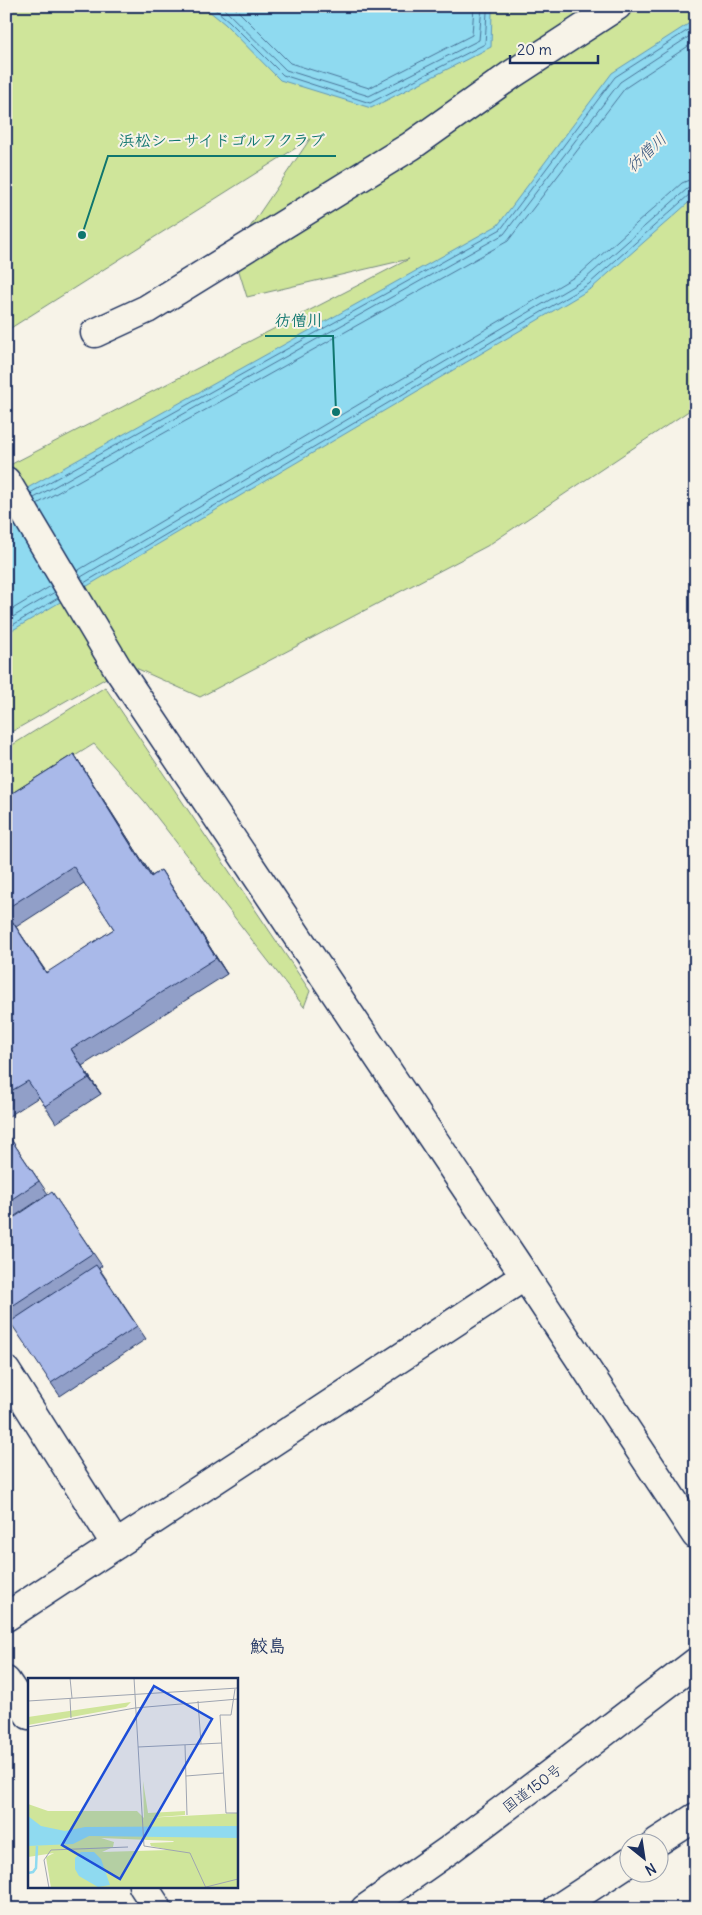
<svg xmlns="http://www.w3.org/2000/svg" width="702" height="1915" font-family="Delius,'Klee One',sans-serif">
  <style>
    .green { fill: #cfe59a; stroke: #758a7c }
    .water { fill: #8fdaf0; stroke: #6196b6 }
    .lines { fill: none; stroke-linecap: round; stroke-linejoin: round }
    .shore { stroke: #497398; stroke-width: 1 }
    .minor-casing { stroke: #1b2f5e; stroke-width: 31 }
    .tertiary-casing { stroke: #1b2f5e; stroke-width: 31 }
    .trunk-casing { stroke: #1b2f5e; stroke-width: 31 }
    .minor { stroke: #f7f3e8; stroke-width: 28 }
    .tertiary { stroke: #f7f3e8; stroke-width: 28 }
    .trunk { stroke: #f7f3e8; stroke-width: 28 }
    .wall { fill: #919fc8; stroke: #1b2f5e; fill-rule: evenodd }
    .shaded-wall { fill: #7682a3; stroke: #1b2f5e }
    .building { fill: #a9b9e9; stroke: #1b2f5e }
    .labels { text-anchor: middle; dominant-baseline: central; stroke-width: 4; stroke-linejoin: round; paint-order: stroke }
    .street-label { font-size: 15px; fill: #1b2f5e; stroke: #f7f3e8 }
    .water-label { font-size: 16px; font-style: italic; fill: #32517b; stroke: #f7f3e8 }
    .quarter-label { font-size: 18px; font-weight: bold; fill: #1b2f5e; stroke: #f7f3e8 }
    .inset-river { fill: none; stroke: #8fdaf0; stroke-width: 2.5 }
    .inset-road { fill: none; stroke: #9fa5b1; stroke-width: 1 }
    .view { fill: #1d4ed8; fill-opacity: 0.15; stroke: #1d4ed8; stroke-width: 2.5 }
    .inset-edge { fill: none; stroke: #1b2f5e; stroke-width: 2.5 }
    .leader { fill: none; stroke: #0f766e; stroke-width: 2 }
    .callout-dot { fill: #0f766e; stroke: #f7f3e8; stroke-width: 2 }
    .callout-label { font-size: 16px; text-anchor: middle; font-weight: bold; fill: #0f766e; stroke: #f7f3e8; stroke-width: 4; stroke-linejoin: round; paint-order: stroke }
  </style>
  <rect width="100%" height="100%" fill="#f7f3e8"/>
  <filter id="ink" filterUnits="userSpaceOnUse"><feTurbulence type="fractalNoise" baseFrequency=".02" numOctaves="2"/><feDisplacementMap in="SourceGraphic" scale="10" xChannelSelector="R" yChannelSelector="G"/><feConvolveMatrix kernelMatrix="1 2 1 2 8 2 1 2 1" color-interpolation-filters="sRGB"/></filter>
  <g filter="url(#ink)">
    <path class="green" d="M6 6H696V406L487 546 200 697 129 665 6 735V467L409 259 247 297 233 252 310 139 6 331Z
      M105 687 310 991 304 1007 145 802 94 744 6 799V749Z"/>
    <path class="water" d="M203 6H495L492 12 491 47 371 108 280 80 225 24Z
      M696 19V196L592 288 6 634V500L498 225 612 73Z"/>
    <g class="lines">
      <path class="shore" d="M211 6 229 21 283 75 370 103 485 44 487 12 489 6
        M221 6 286 70 369 96 479 40 482 6
        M233 6 290 63 369 88 472 35 474 6
        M30 493 501 229 615 77 696 25
        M34 498 504 234 620 82 696 32
        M37 504 508 241 625 88 696 41
        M77 571 581 273 682 183 689 180 696 179
        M81 577 585 279 687 189 696 186
        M84 583 589 284 690 194 696 193
        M6 613 51 586
        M6 621 55 592
        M6 629 58 598"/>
      <defs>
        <path id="minor" d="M95 333 147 309 411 146 511 75 617 6
          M6 1371 116 1545
          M6 1617 525 1276
          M6 1681 29 1715
          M657 1842 696 1817
          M143 1886 158 1909
          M557 1909 630 1861"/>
        <path id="tertiary" d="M6 481 118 669 517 1264 696 1535"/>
        <path id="trunk" d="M365 1909 449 1850 550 1774 696 1662"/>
      </defs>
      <use href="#minor" class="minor-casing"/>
      <use href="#tertiary" class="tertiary-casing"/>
      <use href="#trunk" class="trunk-casing"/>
      <use href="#minor" class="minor"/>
      <use href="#tertiary" class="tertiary"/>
      <use href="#trunk" class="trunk"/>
    </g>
    <path class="wall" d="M74 754 85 771 152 876 161 870 172 887 227 974 82 1066 101 1094 56 1123 39 1097 6 1118V797ZM84 883 114 929 47 973 16 927Z
      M6 1132 48 1194 6 1222Z
      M52 1192 102 1266 99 1268 146 1339 60 1396 51 1383 13 1320 6 1310Z"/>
    <path class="shaded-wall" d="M74 754 85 771 163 893 151 877Z
      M161 870 172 887 227 974 216 958Z
      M6 912 58 990 46 973Z
      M71 1049 82 1066 101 1094 89 1078Z"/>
    <path class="building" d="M74 754 151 877 161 870 216 958 71 1049 89 1078 45 1106 28 1081 6 1094V912L46 973 114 929 73 866 6 909V797Z
      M6 1132 39 1181 6 1203Z
      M52 1192 93 1253 6 1310V1223Z
      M96 1265 137 1326 51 1383 10 1322Z"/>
  </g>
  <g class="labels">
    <g class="street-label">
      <text transform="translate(532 1788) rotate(-37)">国道150号</text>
    </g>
    <g class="water-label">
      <text transform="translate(646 152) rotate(-43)">彷僧川</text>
    </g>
    <g class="quarter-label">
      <text x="268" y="1645">鮫島</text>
    </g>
  </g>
  <g transform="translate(28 1678)">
    <rect width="210" height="210" fill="#f7f3e8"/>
    <path d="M103 24 98 29 0 47V39ZM115 103 120 135 157 133V137L118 140 210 135V210H23L18 179 26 175 0 179V126L20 133H109L116 140ZM73 160 145 163 146 164 122 165 123 168 141 172 74 174 85 169 86 164Z" fill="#cfe59a" fill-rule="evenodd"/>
    <path d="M0 138 13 148 37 153 57 149 210 148V160L61 158 45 166 0 168ZM53 174H66L73 181 82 207 70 209 51 198 47 191V180Z" fill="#8fdaf0"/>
    <path class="inset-river" d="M0 195 5 194 8 190 9 168"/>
    <path class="inset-road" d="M42 0 44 20M106 0 116 168 162 175 178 210M207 11 203 37H192L198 135H210M42 20 43 40M0 23 210 10M170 23 173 66M0 49 107 30 210 21M157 67 159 137M110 69 194 65M158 98 196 95M178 209 210 201M21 210 16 182 23 172 100 169"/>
    <path class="view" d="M126 8 184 41 92 201 34 167Z"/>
    <rect width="210" height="210" class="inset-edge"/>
  </g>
  <path class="leader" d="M82 235L108 156H336M336 412L333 336H265"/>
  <g class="callout-dot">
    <circle cx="82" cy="235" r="5"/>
    <circle cx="336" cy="412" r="5"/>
  </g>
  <g class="callout-label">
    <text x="222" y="146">浜松シーサイドゴルフクラブ</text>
    <text x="299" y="326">彷僧川</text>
  </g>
  <rect width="702" height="1915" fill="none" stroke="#f7f3e8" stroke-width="25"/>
  <rect x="12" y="12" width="677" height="1890" fill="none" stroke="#1b2f5e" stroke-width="2" filter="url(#ink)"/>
  <g transform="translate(644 1858) rotate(150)"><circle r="24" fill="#f7f3e8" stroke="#9fa5b1"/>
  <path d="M0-4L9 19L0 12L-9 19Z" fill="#1b2f5e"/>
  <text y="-8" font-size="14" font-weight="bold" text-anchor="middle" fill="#1b2f5e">N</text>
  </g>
  <path d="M510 55v8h88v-8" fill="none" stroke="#1b2f5e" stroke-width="2.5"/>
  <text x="517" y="55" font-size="15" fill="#1b2f5e" stroke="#f7f3e8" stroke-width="4" paint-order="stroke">20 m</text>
</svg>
